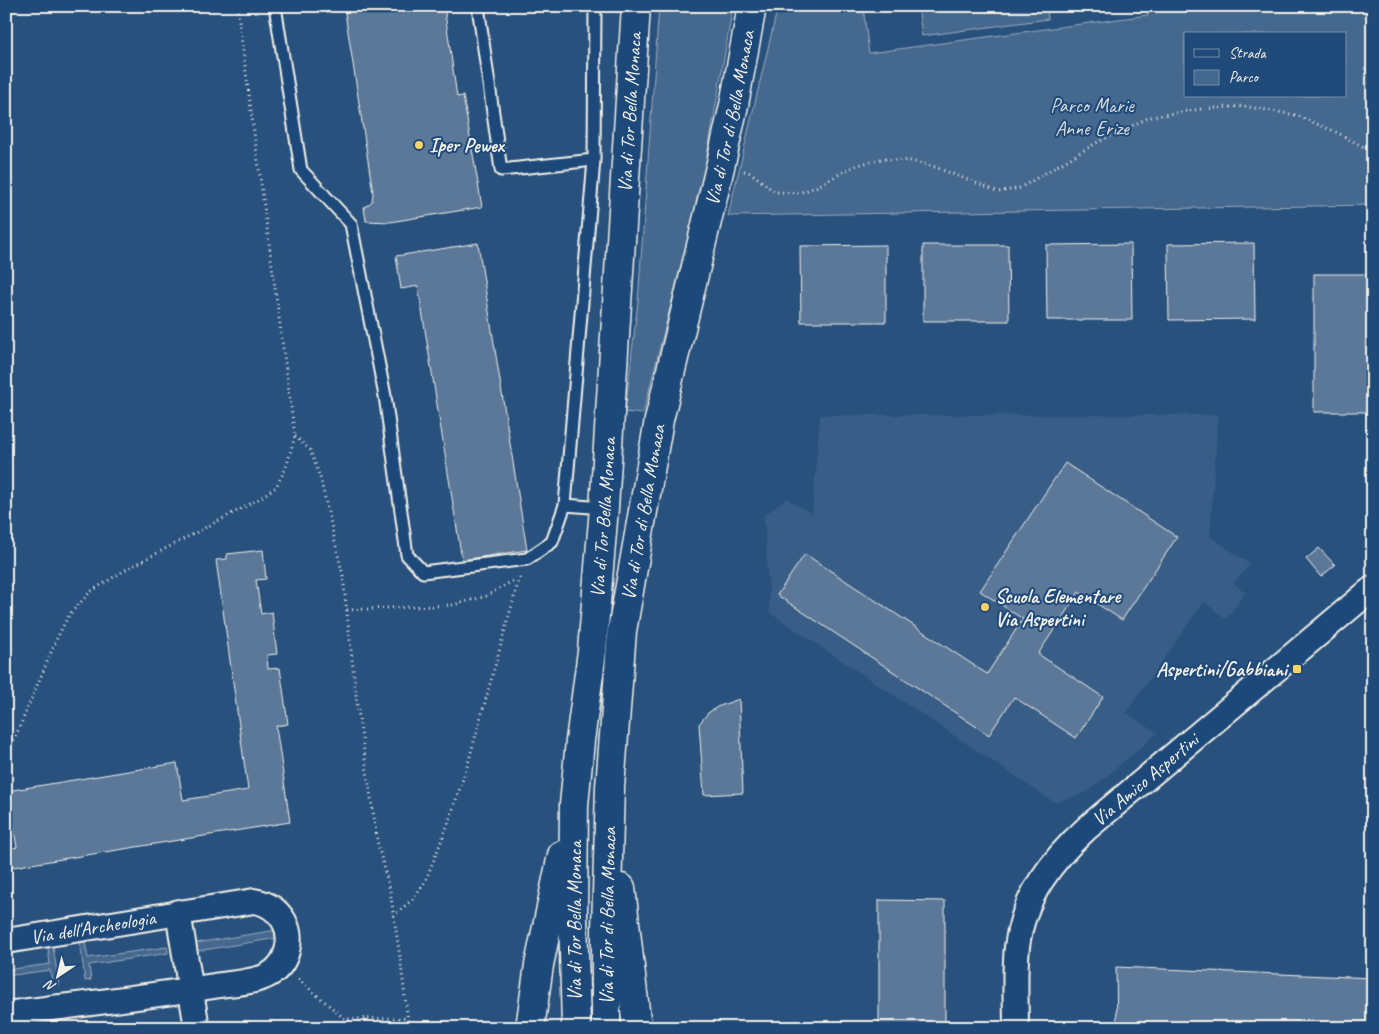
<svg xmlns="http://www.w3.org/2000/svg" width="1379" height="1034" font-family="Caveat,sans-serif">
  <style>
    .built { fill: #375d86 }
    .green { fill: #45688e; stroke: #9cacbb; fill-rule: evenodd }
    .building { fill: #5b7899; stroke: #f4f1e8 }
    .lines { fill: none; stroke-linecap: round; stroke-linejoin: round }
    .service-casing { stroke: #f4f1e8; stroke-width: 15 }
    .minor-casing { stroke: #f4f1e8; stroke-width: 28 }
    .primary-casing { stroke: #f4f1e8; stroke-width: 31 }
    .path { stroke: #f4f1e8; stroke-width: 3; stroke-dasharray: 1 4; stroke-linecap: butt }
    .service { stroke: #1f4a7a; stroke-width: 11 }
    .minor { stroke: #1f4a7a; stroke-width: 24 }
    .primary { stroke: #1f4a7a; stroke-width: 28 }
    .poi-dot { fill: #ffd166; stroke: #1f4a7a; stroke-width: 2 }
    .labels { text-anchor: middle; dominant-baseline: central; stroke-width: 4; stroke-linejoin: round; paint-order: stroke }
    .park-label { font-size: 20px; fill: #dadcda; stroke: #1f4a7a }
    .street-label { font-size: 20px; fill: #f4f1e8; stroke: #1f4a7a }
    .poi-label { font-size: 20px; font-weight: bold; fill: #f4f1e8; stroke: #1f4a7a; text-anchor: start }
  </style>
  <rect width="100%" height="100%" fill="#28517e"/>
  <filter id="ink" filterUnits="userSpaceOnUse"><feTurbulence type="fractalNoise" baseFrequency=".02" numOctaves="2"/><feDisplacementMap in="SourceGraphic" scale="10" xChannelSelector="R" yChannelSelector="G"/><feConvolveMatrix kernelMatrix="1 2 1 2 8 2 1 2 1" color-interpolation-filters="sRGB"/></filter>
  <g filter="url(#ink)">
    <path class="built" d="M820 415H1218L1210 536 1250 564 1234 583 1245 593 1226 619 1204 602 1126 713 1158 733 1088 792 1055 803 770 613 764 515 787 498 812 514Z"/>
    <path class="green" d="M659 6H733L704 174 643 414 625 412 638 301Z
      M778 6H863L869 53 1148 15 1147 6H1373V205L728 216ZM1185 34H1345V96H1185Z
      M918 6H1047L1048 19 922 36Z
      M277 930 278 938 191 952 190 944Z
      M85 942 88 958 167 947 168 953 89 965 91 980 85 981 80 943Z
      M53 947 59 985 53 986 50 970 6 976V970L50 964 48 948Z"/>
    <path class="building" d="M344 6H444L457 97 463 96 482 207 390 222 366 221 364 207 369 204 372 201 373 193Z
      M478 243 527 550 462 560 418 286 401 289 396 256Z
      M1254 243 1255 319 1169 320 1168 244Z
      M1131 244 1132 320H1047L1046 245Z
      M886 245V322H801L800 246Z
      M923 245H1008L1009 321H923Z
      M1314 274H1368V412H1314Z
      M1370 294 1373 295V395H1370Z
      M1065 463 1177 537 1122 620 1079 592 1038 654 1103 697 1076 738 1014 697 989 735 777 595 805 554 987 674 1023 619 980 591Z
      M1319 548 1335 565 1321 577 1306 559Z
      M263 550 266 579 256 580 261 614 272 612 277 654 267 655 268 669 280 668 288 724 276 726 290 822 13 867 9 849 17 847 7 791 177 763 183 800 248 790 216 560 227 559V554Z
      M739 699 743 793 704 795 699 724 708 713 717 707Z
      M879 900 945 901V1028H879Z
      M1116 967 1373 978V1028H1117Z"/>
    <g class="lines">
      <defs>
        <path id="service" d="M275 6 301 170 351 224 385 396 407 555 423 572 527 559 552 542 565 505
          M478 6 501 170 594 160
          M595 6 594 160 565 505 604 508"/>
        <g id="minor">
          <path d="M178 912 197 1028"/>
          <path id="s1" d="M6 941 254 901C267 903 277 909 284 921 294 939 287 964 270 974 256 983 230 983 214 986 145 997 75 1005 6 1014"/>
          <path id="s2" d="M1016 1028C1016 1001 1014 974 1017 947 1023 897 1051 861 1087 828L1373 588"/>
        </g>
        <g id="primary">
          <path d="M621 888 637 1028"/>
          <path d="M530 1028 539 965 562 855"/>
          <path id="s3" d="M576 1028 573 914 574 805 580 741 592 651 604 508 636 6"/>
          <path id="s4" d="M606 1028V930L610 787 622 631 659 420 721 163 734 105 752 6"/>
        </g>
      </defs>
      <use href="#service" class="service-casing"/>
      <use href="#minor" class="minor-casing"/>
      <use href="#primary" class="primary-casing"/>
      <path class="path" d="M744 171 751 173 775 192 799 193 816 187 854 166 881 159 911 161 935 167 999 192 1020 188 1096 143 1150 117 1201 109 1243 106 1296 115 1338 133 1373 152
        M295 436 310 450 320 477 343 576 357 704 378 845 390 891 400 957 409 1028
        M347 610 453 605 486 596 516 579
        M6 759 58 636 69 615 90 592 125 570 254 502 276 487 286 468 295 436 237 6
        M393 916 413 899 425 882 448 824 467 767 520 576
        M298 979 345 1019 408 1018"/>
      <use href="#service" class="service"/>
      <use href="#minor" class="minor"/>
      <use href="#primary" class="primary"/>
    </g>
  </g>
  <g class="poi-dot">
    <circle cx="419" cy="145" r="5"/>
    <circle cx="985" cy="607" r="5"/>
    <rect x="1292" y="664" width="10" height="10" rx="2.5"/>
  </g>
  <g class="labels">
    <g class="park-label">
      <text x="1092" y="105">Parco Marie<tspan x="1092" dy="23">Anne Erize</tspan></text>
    </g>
    <g class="street-label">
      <text stroke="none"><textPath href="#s3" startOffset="918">Via di Tor Bella Monaca</textPath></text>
      <text stroke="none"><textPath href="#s4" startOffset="922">Via di Tor di Bella Monaca</textPath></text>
      <text stroke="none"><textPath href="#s4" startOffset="518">Via di Tor di Bella Monaca</textPath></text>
      <text stroke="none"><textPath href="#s3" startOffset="512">Via di Tor Bella Monaca</textPath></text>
      <text stroke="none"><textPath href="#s2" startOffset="298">Via Amico Aspertini</textPath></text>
      <text stroke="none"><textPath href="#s4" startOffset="112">Via di Tor di Bella Monaca</textPath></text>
      <text transform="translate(574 921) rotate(-90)">Via di Tor Bella Monaca</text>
      <text stroke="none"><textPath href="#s1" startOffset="88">Via dell'Archeologia</textPath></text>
    </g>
    <g class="poi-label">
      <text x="429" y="145">Iper Pewex</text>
      <text x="995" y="596">Scuola Elementare<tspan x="995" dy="23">Via Aspertini</tspan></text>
      <text x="1287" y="669" text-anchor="end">Aspertini/Gabbiani</text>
    </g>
  </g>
  <rect width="1379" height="1034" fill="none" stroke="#1f4a7a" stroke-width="25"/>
  <rect x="12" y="12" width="1354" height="1009" fill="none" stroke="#f4f1e8" stroke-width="2" filter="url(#ink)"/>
  <rect x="1184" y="32" width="162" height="65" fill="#1f4a7a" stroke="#748da6"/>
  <rect x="1194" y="49" width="25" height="8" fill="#1f4a7a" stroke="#748da6"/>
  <text x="1229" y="58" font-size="15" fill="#f4f1e8">Strada</text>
  <rect x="1194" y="70" width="25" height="15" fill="#45688e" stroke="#748da6"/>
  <text x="1229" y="82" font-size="15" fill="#f4f1e8">Parco</text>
  <g transform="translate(58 976) rotate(215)" stroke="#1f4a7a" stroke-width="4" paint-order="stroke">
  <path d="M0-4L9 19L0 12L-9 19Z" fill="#f4f1e8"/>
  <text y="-8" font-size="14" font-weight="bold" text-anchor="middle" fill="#f4f1e8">N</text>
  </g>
</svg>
